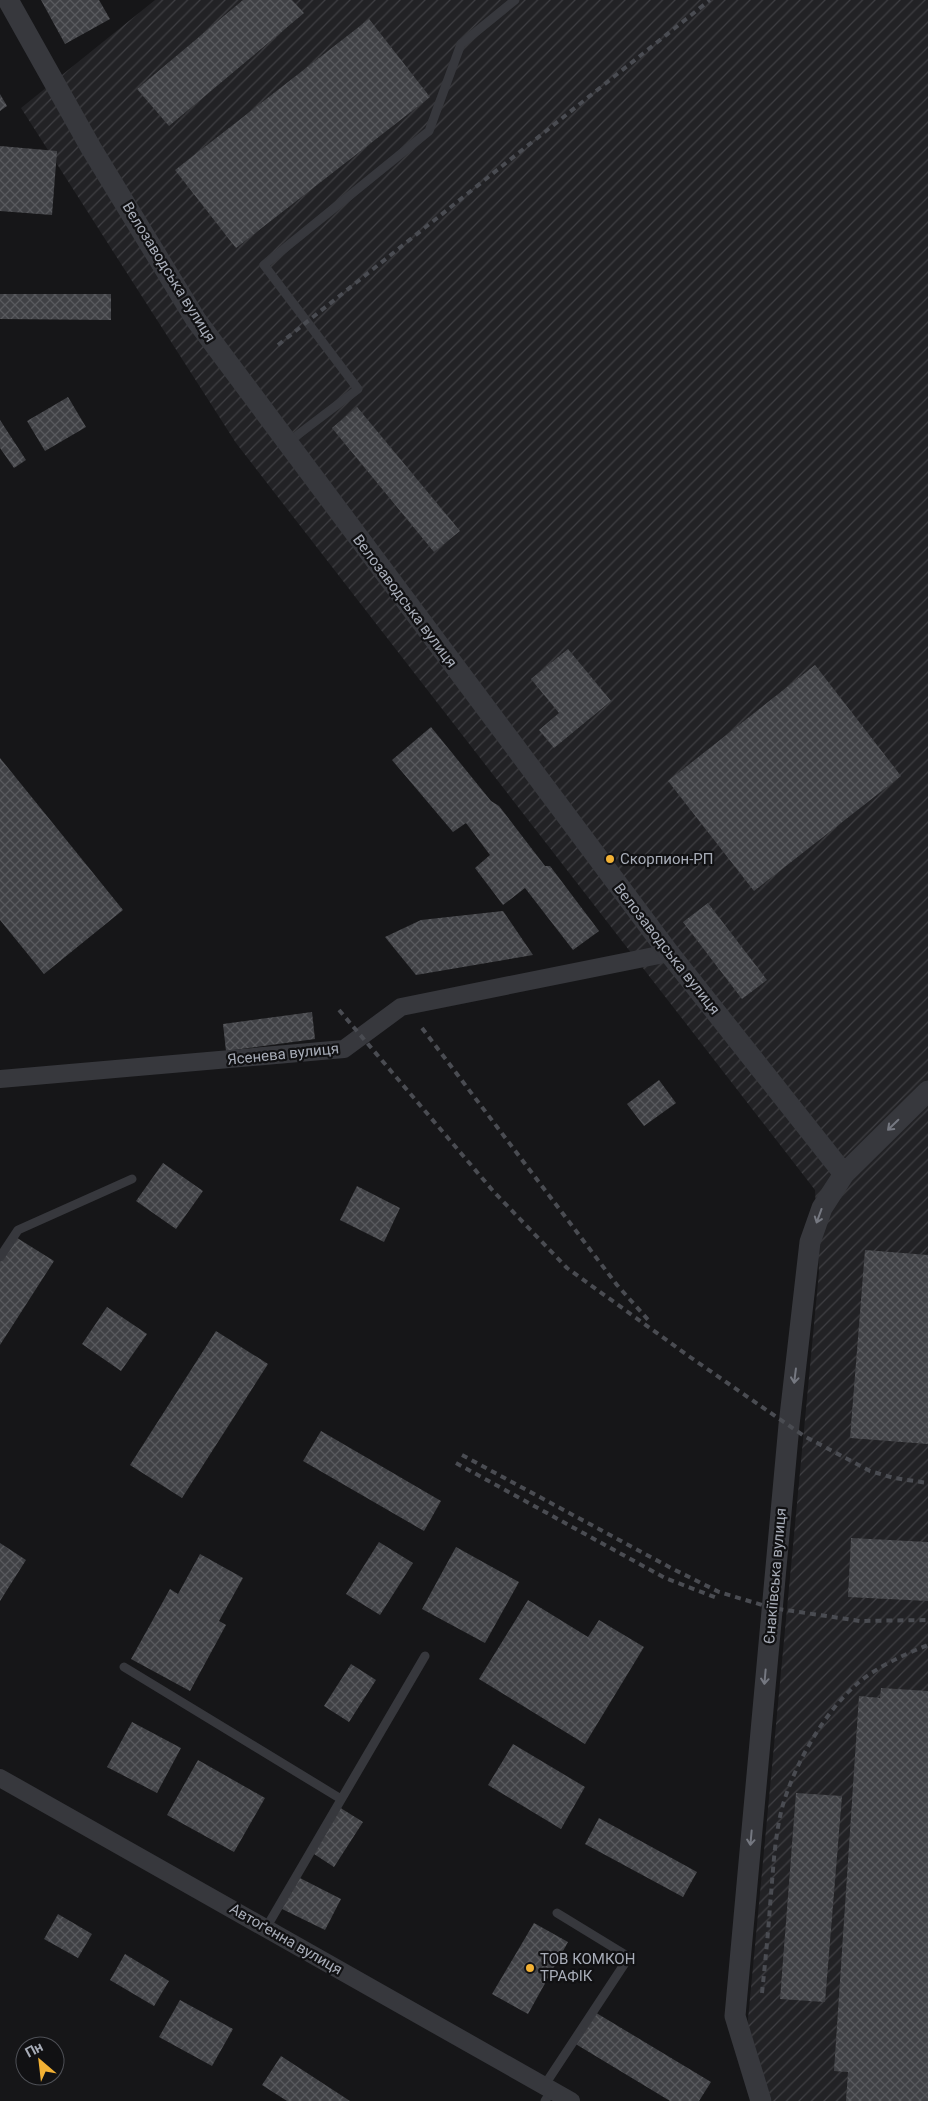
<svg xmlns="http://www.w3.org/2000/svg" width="928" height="2101" font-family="Roboto,sans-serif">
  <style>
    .industrial { fill: url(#industrial-furrows) }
    .building { fill: url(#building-cross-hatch) }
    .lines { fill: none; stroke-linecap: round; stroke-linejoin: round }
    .service { stroke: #37383d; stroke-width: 9 }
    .minor { stroke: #37383d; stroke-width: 18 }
    .tertiary { stroke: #37383d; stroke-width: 21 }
    .rail { stroke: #4a4c52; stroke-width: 4; stroke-dasharray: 6 5; stroke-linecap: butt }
    .oneway { stroke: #757881 }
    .poi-dot { fill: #f2b134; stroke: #111113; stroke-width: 2 }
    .labels { text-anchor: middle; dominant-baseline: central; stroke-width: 4.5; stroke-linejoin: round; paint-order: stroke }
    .street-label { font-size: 15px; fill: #a8adb8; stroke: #111113 }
    .poi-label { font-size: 15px; fill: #a8adb8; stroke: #111113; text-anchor: start }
  </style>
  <defs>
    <pattern id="industrial-furrows" width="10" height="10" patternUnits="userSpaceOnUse" patternTransform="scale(1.25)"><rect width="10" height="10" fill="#222225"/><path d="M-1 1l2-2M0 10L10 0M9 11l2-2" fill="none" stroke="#3f3f43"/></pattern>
    <pattern id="building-cross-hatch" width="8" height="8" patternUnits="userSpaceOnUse" patternTransform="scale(1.25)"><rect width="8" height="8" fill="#404145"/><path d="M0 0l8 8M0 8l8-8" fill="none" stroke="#595a5e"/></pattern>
  </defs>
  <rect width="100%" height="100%" fill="#161618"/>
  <path class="industrial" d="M155 0H928V2101H772L747 2030 819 1272 815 1190 236 443 21 108Z"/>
  <path class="building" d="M41 0H99L110 19 65 44Z
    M243 0H292L304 13 169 126 137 89Z
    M369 19 430 97 236 248 175 170Z
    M0 94 7 106 0 111Z
    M0 146 57 151 52 215 0 211Z
    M0 294H111V320L0 319Z
    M68 397 86 427 45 451 27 421Z
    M357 407 460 531 434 552 332 428Z
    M0 420 26 460 14 468 0 448Z
    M568 649 611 701 554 748 539 730 559 713 531 679Z
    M815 665 901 776 754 891 668 781Z
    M431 727 491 801 499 806 545 866H550L599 931 573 950 525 888 503 905 475 868 490 855 466 823 453 832 392 760Z
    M0 758 123 910 44 974 0 920Z
    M708 903 767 980 742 999 683 922Z
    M503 911 533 955 416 975 385 937 421 920Z
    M312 1012 315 1039 226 1051 223 1024Z
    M659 1080 676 1103 644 1126 627 1104Z
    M163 1163 203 1191 176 1229 136 1201Z
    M357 1186 400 1208 384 1242 340 1220Z
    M14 1236 54 1261 0 1345V1258Z
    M865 1250 928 1255V1444L850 1438Z
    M107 1307 147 1334 121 1371 82 1344Z
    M216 1331 268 1364 182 1498 130 1465Z
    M321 1431 441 1501 424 1531 303 1461Z
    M851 1538 928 1542V1601L848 1597Z
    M379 1542 413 1563 380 1615 346 1594Z
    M0 1543 26 1560 0 1601Z
    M456 1547 519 1582 485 1643 422 1609Z
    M200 1554 243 1578 219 1621 226 1625 190 1691 131 1659 170 1589 178 1594Z
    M528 1600 588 1637 599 1620 644 1647 585 1744 479 1679Z
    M351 1664 376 1680 349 1722 324 1706Z
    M881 1688 928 1691V2101H846L848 2072 834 2071 859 1696 880 1698Z
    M132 1722 181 1748 157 1793 107 1767Z
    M513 1744 585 1787 561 1829 488 1785Z
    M198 1760 265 1798 234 1852 167 1815Z
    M796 1793 842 1796 825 2002 780 1999Z
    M339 1807 363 1822 334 1867 311 1852Z
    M599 1818 697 1872 683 1897 585 1844Z
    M296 1876 341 1899 325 1930 280 1908Z
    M58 1914 92 1934 78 1958 44 1939Z
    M534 1923 568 1942 528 2014 492 1994Z
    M125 1954 169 1981 154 2006 110 1980Z
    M180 2000 233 2029 212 2066 159 2037Z
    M593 2011 711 2082 699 2101H670L574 2043Z
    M281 2056 350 2101H287L262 2085Z"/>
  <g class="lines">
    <path class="service" d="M287 443 358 389 264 265 429 131 461 44 515 0
      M0 1257 18 1230 132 1179
      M124 1667 341 1799
      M266 1928 425 1656
      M544 2086 629 1957 557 1913
      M545 2101 552 2090"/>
    <path class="minor" d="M0 1079 344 1049 401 1007 669 953
      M0 1778 571 2101"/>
    <path class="tertiary" d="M8 0 91 148 196 320 669 953 844 1174
      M761 2101 735 2016 789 1425 810 1242 822 1208 844 1174 928 1091"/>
    <path class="rail" d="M278 345 710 0
      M339 1010 494 1192 567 1268 690 1357 804 1436 870 1471 894 1478 928 1483
      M422 1028 617 1285 650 1322
      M462 1455 671 1568 719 1592 772 1608 860 1621 928 1620
      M456 1463 665 1578 717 1598
      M762 1993C765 1964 768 1935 770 1906 773 1874 774 1840 782 1808 794 1765 824 1712 858 1683 877 1667 905 1654 928 1645"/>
  </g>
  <defs><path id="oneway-shaft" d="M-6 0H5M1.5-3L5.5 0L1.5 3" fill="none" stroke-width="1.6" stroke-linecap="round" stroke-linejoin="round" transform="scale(1.25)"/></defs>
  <g class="oneway">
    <use href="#oneway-shaft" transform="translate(893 1125) rotate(136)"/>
    <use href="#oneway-shaft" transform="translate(819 1216) rotate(110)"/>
    <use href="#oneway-shaft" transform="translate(795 1376) rotate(97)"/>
    <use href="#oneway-shaft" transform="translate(765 1677) rotate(95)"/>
    <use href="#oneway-shaft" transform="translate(751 1838) rotate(95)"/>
  </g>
  <g class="poi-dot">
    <circle cx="610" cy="859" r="5"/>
    <circle cx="530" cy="1968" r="5"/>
  </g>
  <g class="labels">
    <g class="street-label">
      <text transform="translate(169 272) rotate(58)">Велозаводська вулиця</text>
      <text transform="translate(405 601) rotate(53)">Велозаводська вулиця</text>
      <text transform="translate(667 949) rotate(52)">Велозаводська вулиця</text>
      <text transform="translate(283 1054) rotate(-6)">Ясенева вулиця</text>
      <text transform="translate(775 1576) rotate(-85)">Єнакіївська вулиця</text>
      <text transform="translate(286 1939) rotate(30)">Автоґенна вулиця</text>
    </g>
    <g class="poi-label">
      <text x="620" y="859">Скорпион-РП</text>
      <text x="540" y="1959">ТОВ КОМКОН<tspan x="540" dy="17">ТРАФІК</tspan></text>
    </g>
  </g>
  <g transform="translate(40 2061) rotate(332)"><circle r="24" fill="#111113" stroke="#4d4f55"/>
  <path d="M0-4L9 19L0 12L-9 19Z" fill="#f2b134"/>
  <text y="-8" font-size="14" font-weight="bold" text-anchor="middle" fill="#a8adb8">Пн</text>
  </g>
</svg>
